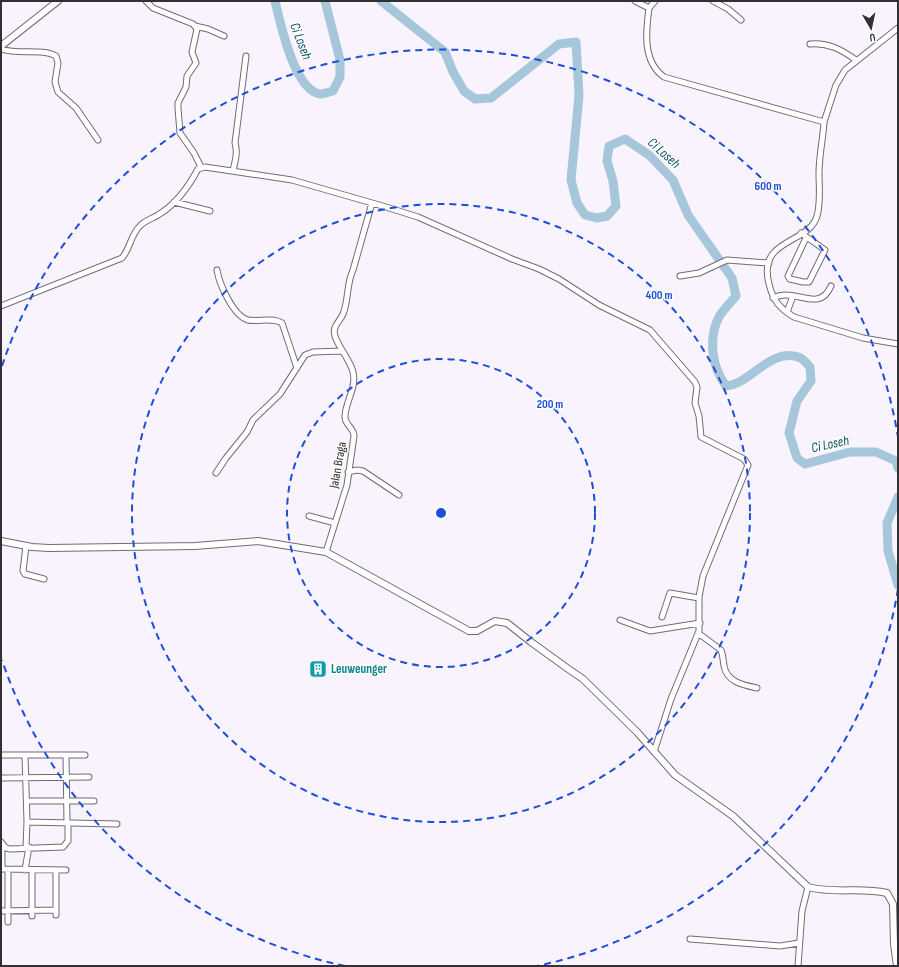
<svg xmlns="http://www.w3.org/2000/svg" width="899" height="967" font-family="'Sofia Sans Condensed',sans-serif">
  <style>
    .lines { fill: none; stroke-linecap: round; stroke-linejoin: round }
    .river { stroke: #a6c7d9; stroke-width: 9 }
    .minor-casing { stroke: #706b74; stroke-width: 7 }
    .tertiary-casing { stroke: #706b74; stroke-width: 8 }
    .minor { stroke: #fff; stroke-width: 5 }
    .tertiary { stroke: #fff; stroke-width: 6 }
    .ring { fill: none; stroke: #1d4ed8; stroke-width: 2; stroke-dasharray: 7 5 }
    .labels { text-anchor: middle; dominant-baseline: central; stroke-width: 3; stroke-linejoin: round; paint-order: stroke }
    .street-label { font-size: 13px; fill: #323034; stroke: #fff }
    .culture-label { font-size: 13px; font-weight: bold; fill: #0d838f; stroke: #fff; text-anchor: start }
    .water-label { font-size: 14px; font-style: italic; fill: #0f4e68; stroke: #fff }
    .centre { fill: #1d4ed8; stroke: #fff; stroke-width: 2 }
    .ring-label { font-size: 12px; text-anchor: middle; font-weight: bold; fill: #1d4ed8; stroke: #fff; stroke-width: 3; stroke-linejoin: round; paint-order: stroke }
  </style>
  <rect width="100%" height="100%" fill="#f9f3fe"/>
  <g class="lines">
    <path class="river" d="M275 1C280 22 294 90 320 94 324 94 329 92 333 91L340 77V60L325 1
      M381 1 445 52 453 72 464 91 475 99 491 98 559 44 576 42 579 95 571 180 577 203 585 215 597 218 607 216 616 206 613 181 607 161 609 146 625 139 649 155 673 180 688 215 732 278 736 296C731 302 725 308 720 315 708 336 711 366 726 386 751 384 769 348 798 357 803 358 807 364 810 367L811 381 797 401 789 433 797 458 805 464 850 452H876L896 461 898 468
      M898 497 887 523 888 551 898 585"/>
    <defs>
      <path id="minor" d="M146 1 153 8 193 24 197 29 192 52 196 63 187 76 186 87 178 103V108L180 133 194 153 201 167
        M635 1 649 8C646 31 642 61 664 77L824 122 836 85 845 70 898 28
        M713 1 728 9 741 20
        M649 8 655 1
        M195 26 208 29 224 36
        M810 44C828 42 842 50 856 60
        M1 49C18 55 42 48 56 56L58 63 55 82 58 92 76 108 98 140
        M824 122C823 139 819 156 819 173 819 187 821 202 817 216 809 245 757 237 769 284 773 300 779 308 794 317L863 338 898 344
        M233 171C235 161 238 153 235 143L246 56
        M174 202 210 211
        M801 233 825 250 809 282H803L790 279 788 276 806 238
        M217 270C219 283 233 316 248 320 259 322 272 317 282 323L297 368
        M680 276 699 273 727 260 769 263
        M773 298C777 296 781 295 785 295 804 295 821 309 831 286
        M1 306 122 258C130 249 131 234 140 226 145 220 152 219 158 215 175 205 189 186 198 169L205 167 292 180 386 207 418 217 512 259 539 269 559 279 599 305 650 330 695 382 697 387 695 403 699 416 701 437 744 459 748 465 703 576 699 597V631L671 699 654 752
        M787 312 793 296
        M348 472 357 470 363 471 399 495
        M216 473 226 458 247 432 253 420 280 394 305 355 313 352 342 351
        M309 516 335 523
        M26 546 23 571 25 574 44 579
        M326 552 347 485 354 436C354 428 345 425 345 417 345 402 357 388 353 372 350 359 339 349 335 336 332 326 339 323 343 314 349 300 346 285 353 270L372 203
        M662 617 670 593 699 598
        M620 620 650 631 700 623
        M698 633 721 650C723 655 723 660 724 666 727 682 743 685 757 688
        M1 755H85
        M25 755 27 822
        M66 755 67 823
        M1 778 89 777
        M27 801H94
        M1 842 6 848 10 849 63 847 68 841V823
        M26 847 27 822 117 824
        M1 869 66 870
        M2 869V845
        M8 870V922
        M25 870 29 847
        M1 911 56 910
        M56 915V870
        M32 916V870
        M690 939 780 946 799 943
        M798 966 802 911 808 887"/>
      <path id="tertiary" d="M1 46 58 1
        M1 541 32 547 49 548 195 546 258 541 326 552 469 631H477L495 621 507 623 531 642 567 668 583 679 637 732 675 775 733 816 808 887C834 894 861 887 887 893L893 904 894 944 897 966"/>
    </defs>
    <use href="#minor" class="minor-casing"/>
    <use href="#tertiary" class="tertiary-casing"/>
    <use href="#minor" class="minor"/>
    <use href="#tertiary" class="tertiary"/>
  </g>
  <g class="ring">
    <circle cx="441" cy="513" r="154"/>
    <circle cx="441" cy="513" r="309"/>
    <path d="M898 589A463 463 0 0 1 537 966M345 966A463 463 0 0 1 2 660M2 366A463 463 0 0 1 898 437"/>
  </g>
  <defs>
    <symbol id="building-square" viewBox="-11 -11 22 22"><rect x="-9" y="-9" width="18" height="18" rx="4" fill="#0f9aa8" stroke="#fff"/><path d="M-4-6H4V6H1V3H-1V6H-4ZM-2.5-4.3h1.7v1.8h-1.7ZM.8-4.3h1.7v1.8H.8ZM-2.5-1h1.7V.8h-1.7ZM.8-1h1.7V.8H.8Z" fill="#fff"/></symbol>
  </defs>
  <g fill-rule="evenodd">
    <use href="#building-square" x="308" y="659" width="20" height="20"/>
  </g>
  <g class="labels">
    <g class="street-label">
      <text transform="translate(338 465) rotate(-80)">Jalan Braga</text>
    </g>
    <g class="culture-label">
      <text x="331" y="669">Leuweunger</text>
    </g>
    <g class="water-label">
      <text transform="translate(301 41) rotate(69)">Ci Loseh</text>
      <text transform="translate(664 153) rotate(42)">Ci Loseh</text>
      <text transform="translate(830 444) rotate(-12)">Ci Loseh</text>
    </g>
  </g>
  <circle cx="441" cy="513" r="6" class="centre"/>
  <g class="ring-label">
    <text x="768" y="190">600 m</text>
    <text x="659" y="299">400 m</text>
    <text x="550" y="408">200 m</text>
  </g>
  <rect width="899" height="967" fill="none" stroke="#323034" stroke-width="4"/>
  <g transform="translate(871 28) rotate(171)" stroke="#ffffff" stroke-width="3" paint-order="stroke">
  <path d="M0-3L7 15L0 10L-7 15Z" fill="#323034"/>
  <text y="-6" font-size="11" font-weight="bold" text-anchor="middle" fill="#323034">U</text>
  </g>
</svg>
